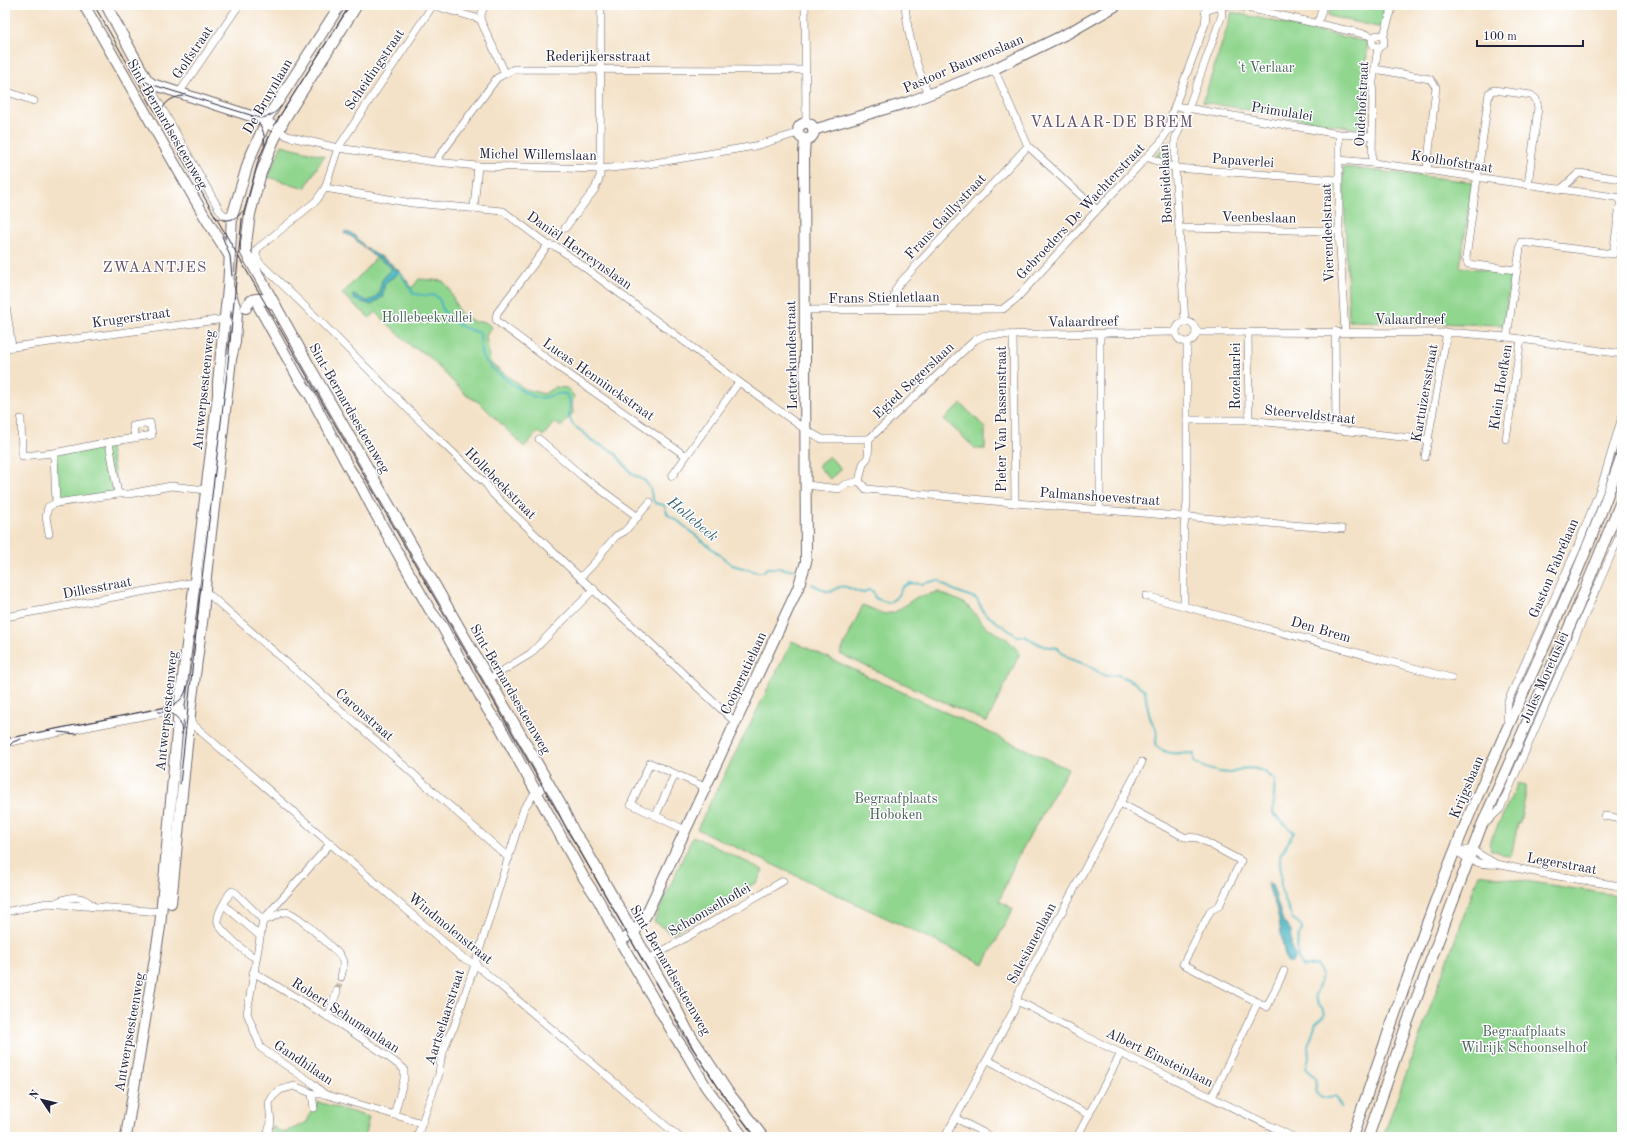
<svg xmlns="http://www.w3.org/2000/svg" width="1627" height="1142" viewBox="0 0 1627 1142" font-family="'Old Standard TT',serif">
  <rect width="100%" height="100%" fill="#fff"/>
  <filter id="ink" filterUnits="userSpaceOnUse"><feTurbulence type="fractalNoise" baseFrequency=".025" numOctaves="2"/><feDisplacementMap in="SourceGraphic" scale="8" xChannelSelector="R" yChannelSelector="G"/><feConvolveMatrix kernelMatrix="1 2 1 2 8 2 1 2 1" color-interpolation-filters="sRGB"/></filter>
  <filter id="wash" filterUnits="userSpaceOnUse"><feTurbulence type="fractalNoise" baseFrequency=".012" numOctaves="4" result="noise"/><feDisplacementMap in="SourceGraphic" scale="16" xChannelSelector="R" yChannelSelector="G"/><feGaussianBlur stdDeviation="0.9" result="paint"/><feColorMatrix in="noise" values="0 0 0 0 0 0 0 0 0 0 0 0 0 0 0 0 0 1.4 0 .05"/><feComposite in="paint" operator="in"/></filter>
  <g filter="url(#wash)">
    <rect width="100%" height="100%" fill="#f4e2c8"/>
    <!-- green -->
    <g fill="#91d68f" stroke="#5a7c65">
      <path d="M1331,5h59l-8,23 -54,-12z"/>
      <path d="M1232,12l135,30 -2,88 -162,-28z"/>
      <path d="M1170,140l1,1 -1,19 -14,-4z"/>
      <path d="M282,145l42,11 -19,32 -37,-11z"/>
      <path d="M1343,167l130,15 -13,85 51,6 -7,52 -155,-4z"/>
      <path d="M379,255c16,10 23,18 33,33l7,-9 24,2 6,7 10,24 15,10h11l7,5 -6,9 4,27 35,26 19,5 11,-7 12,1 7,8 -2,9 1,8 -12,14 -6,-5 -12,14 -5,-4 -14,15 -44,-44 -14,-8 -38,-39 -7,-5 -9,-4 -36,-35 -6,6 -28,-24z"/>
      <path d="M961,404l24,23v22h-9l-32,-30z"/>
      <path d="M109,442l9,52 -62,9 -2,-50z"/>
      <path d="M829,456l12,13 -11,10 -12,-13z"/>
      <path d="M939,592l27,12 21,24 19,10 14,15 -33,69 -147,-68 23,-49 21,9 11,-2 22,-15z"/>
      <path d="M792,641l276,128 -53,93 -16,39 14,8 -29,55 -287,-135z"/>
      <path d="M1518,783l7,3v12l-5,24h-2l-7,35 -19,-7 -3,-6z"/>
      <path d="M693,836l70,34 -6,12 -52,30 -34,22 -17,-13z"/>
      <path d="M1479,874l143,22v241h-239z"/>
      <path d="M318,1102l51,15 -5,20h-94l3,-10 11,6 23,-11 5,-12 5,-3z"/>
    </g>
    <!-- water -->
    <g fill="#46b5bf" stroke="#346c7d">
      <path d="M345,231l8,3 13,14 22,14 10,9 -2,5c-15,7 -10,9 -14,21l-10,8 -17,-5 -3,-4 2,-1 13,6 7,-2 5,-6 3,-13 10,-12 -21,-14 -17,-16 -10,-5z"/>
      <path d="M1268,883l4,1 11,37 8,9v17l5,10 -4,6 -5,-1c-6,-18 -6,-37 -11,-55 -3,-9 -7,-15 -8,-24z"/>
    </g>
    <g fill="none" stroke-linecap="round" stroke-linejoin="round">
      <!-- stream -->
      <g stroke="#46b5bf" stroke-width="2">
        <path d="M396,273h4l14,21c7,0 13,3 20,1 8,4 6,9 9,15 7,14 24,19 37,23 1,7 0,16 2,22 5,13 44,41 57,43 10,1 17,-7 27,-4l4,7 -1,15 4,9 11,8 8,8 22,11 18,22 13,7 5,7 3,12 2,3 9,2 4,10 10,6 54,44 25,7h6l4,-4h13l9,2 5,-1"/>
        <path d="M812,584l14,7 5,1c15,-12 18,-1 32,1l5,-3 5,1 2,7 14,5 8,-6 5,-10 8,-4 11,1 17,-4c14,12 23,12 39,19l7,14 33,23h7l19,10 14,2 11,10 19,7 18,11 13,-1 14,6 13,9c1,11 3,24 8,34 0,1 3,4 3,5 2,5 0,11 -1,16 11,11 25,8 39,8v9c12,7 22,11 35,11 5,0 8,-3 12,-4 15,-3 24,2 34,11l-2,34 21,18 -14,24 1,34 11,28 9,7 1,5c-6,8 -7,29 1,37l14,-2c8,12 3,19 -2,30 1,8 7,11 10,18l-3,5 -6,5 -8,23 1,11 -3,11 9,10 2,15 4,5 14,-2 3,3 3,9"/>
      </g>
    </g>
  </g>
  <g filter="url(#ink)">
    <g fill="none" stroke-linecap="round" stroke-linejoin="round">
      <!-- street-tunnel -->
      <path stroke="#cabcac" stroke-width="7" stroke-dasharray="7 3.5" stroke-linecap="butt" d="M337,991l4,-14"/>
      <!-- street casing -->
      <g stroke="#6c656c" stroke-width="8">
        <g id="street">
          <path d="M433,5l-95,143 -13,40 -9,13 -59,48 -1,6 3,7 65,63 105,105 58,55 6,9 78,75 164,153"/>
          <path d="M435,5l3,2 42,12"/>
          <path d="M805,5l1,118"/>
          <path d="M905,5c3,32 11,61 24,90"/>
          <path d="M1234,5l134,30 5,3"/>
          <path d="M1205,11l16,-5 10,-1"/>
          <path d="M480,19l25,54"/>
          <path d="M480,19l4,-14"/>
          <path d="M1318,24l5,-19"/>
          <circle cx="1378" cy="41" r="6"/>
          <path d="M1383,38l10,-33"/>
          <path d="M994,69l34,77 69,64"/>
          <path d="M1375,69l55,10 6,8 -9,83"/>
          <path d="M152,84l3,12 65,115 4,4 8,2"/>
          <path d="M5,91l29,10"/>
          <path d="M179,93l60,-88"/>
          <path d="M1175,106l164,28 33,2"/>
          <path d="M1171,129l-1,-10 35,-95 1,-9 -1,-4"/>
          <path d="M279,130l8,6 51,12 97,14 43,4 123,3 47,-5 107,-18 43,-13"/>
          <path d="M1339,134v97l6,101"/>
          <path d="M1147,157l28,11 163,12"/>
          <path d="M1339,160l33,3 55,7 195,28"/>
          <path d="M435,162l62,-84 17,-9 291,1"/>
          <path d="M1372,163l1,-82 5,-34"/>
          <path d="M325,188l87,15 91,8 45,34 9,2 182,135 67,48 16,9h47"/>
          <path d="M1560,190l19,-17 43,6"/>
          <path d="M474,208l4,-42"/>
          <path d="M565,228l30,-39 5,-13 1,-171"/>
          <path d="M1179,228l160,3"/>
          <path d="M548,245l-51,68 -1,6 2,3 63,47 125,87"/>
          <path d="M1516,270l-48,-6 -2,-6 23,-165 5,-3 37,5 5,4 2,9 -10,77"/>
          <path d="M5,299l7,48"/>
          <path d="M893,309l2,-18 4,-7 129,-138"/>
          <path d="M805,310l198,-1 14,-11 80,-88 64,-68 9,-16"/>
          <path d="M1185,322l-10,-154v-29l13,-30 34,-94 -1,-10"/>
          <circle cx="1186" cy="332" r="10"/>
          <path d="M1335,331l1,98"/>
          <path d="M1196,332l264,1 47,4 115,17"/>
          <path d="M1248,332l1,88"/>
          <path d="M1100,334v175"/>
          <path d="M1013,335l2,168"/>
          <path d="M1507,337l14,-95 92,12 8,-56"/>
          <path d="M5,348l220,-29 8,5 1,6"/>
          <path d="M21,419l1,37 32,-3 55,-11 9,52"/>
          <path d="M1187,420h62l180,20"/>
          <path d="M539,439l43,37 56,41"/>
          <path d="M869,439l106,-99 10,-5 191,-3"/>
          <path d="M1506,439l15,-100"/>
          <path d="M109,442l43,-7 -2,-12 -17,3 2,12"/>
          <path d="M54,453l2,50 62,-9h11l42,-8 35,4"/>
          <path d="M1425,457l22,-125"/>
          <path d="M672,476l67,-94"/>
          <path d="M859,481l7,8 149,14 327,26"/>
          <path d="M859,481l4,-17 5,-7 1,-18"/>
          <path d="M807,485l32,4 5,-4 15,-4"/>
          <path d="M49,534l-3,-17 2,-10 8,-4"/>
          <path d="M581,577l18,-19 4,-7 13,-15 9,-5 25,-29"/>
          <path d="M204,590l305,268"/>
          <path d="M1146,596l305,82"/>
          <path d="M1184,606v-79l3,-24v-161"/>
          <path d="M5,617l190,-35"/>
          <path d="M489,679l41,-25 64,-65"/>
          <path d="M1508,725l-1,-15 1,-9 69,-153 25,-64 20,-67"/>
          <path d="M5,743l174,-34 11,13 271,235 14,7 204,173"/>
          <path d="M1120,803l64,34 14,1 43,23 -22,45 -8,4 -28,54 84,43 17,-36"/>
          <path d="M656,815l19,-41"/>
          <path d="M1605,816l17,3"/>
          <path d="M1484,824l16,-15 122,-279"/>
          <path d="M685,830l-54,-26 19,-41 55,24"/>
          <path d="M331,843l-68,77 -16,93 14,35 51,35 12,11 98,29"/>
          <path d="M1455,850c13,10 25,16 41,14l49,10 69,11 8,4"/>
          <path d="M1455,850h17l24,14"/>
          <path d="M55,903c15,-7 27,-9 39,4"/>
          <path d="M224,905l36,31"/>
          <path d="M5,912l42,-9 114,9"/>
          <path d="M256,958c-8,-3 -37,-28 -38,-36 -2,-8 8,-21 11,-28l3,-3 4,2 27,27c8,1 14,-8 23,-8 10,0 44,34 54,43 5,8 3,13 1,22"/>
          <path d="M649,959l134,-78"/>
          <path d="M253,972c52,31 104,60 151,97v10l-10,36"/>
          <path d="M1016,1001l12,5 49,26 216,105"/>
          <path d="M328,1017l9,-26"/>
          <path d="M988,1060l101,55"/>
          <path d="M312,1094l2,14"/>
          <path d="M1212,1097l46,-95"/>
          <path d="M955,1118l37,19"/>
          <path d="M266,1137l5,-14 -2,-20 4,-7 7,-6 14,-4 20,8h10"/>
          <path d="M417,1137l22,-63 2,-16 7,-20 6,-11 21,-63 49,-156 11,-15 13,-9"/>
          <path d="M945,1137l69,-127 5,-18 123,-230"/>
          <path d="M1077,1137l44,-84"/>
        </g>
      </g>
      <!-- secondary casing -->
      <g stroke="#6c656c" stroke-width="12">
        <g id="secondary">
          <path d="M84,5l121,212 24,38"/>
          <path d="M106,5l41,75 5,4 99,32 14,5 14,9"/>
          <path d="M357,5l-72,113 -12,24 -12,31 -11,41 -4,29v10l65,116 250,436 13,27 8,11 91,159 14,28 41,62 35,45"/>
          <circle cx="806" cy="131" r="8"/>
          <path d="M813,130l96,-28 85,-33 76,-37 47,-27"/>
          <path d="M259,307l40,72 11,16 40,75 11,16 14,27 55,97 12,16 46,84 11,15 85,153 15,23 21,40 56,97 11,16 19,33 37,50"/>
          <path d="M246,308c5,-14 21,-10 30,-2"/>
          <path d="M171,903l20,-198 12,-90 3,-39 25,-217 4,-17 2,-30 -8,-23"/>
          <path d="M620,941l14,-8 12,-18 152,-327 8,-26 -2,-408 1,-15"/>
          <path d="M126,1137l34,-210 19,-218 39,-314v-13l10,-94 4,-71 17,-57 19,-43 72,-112"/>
          <path d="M1352,1137c39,-109 74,-220 119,-326 50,-119 110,-234 151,-357"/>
          <path d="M1368,1137l40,-116 73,-194 96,-218 45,-110"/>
        </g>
      </g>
      <!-- street -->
      <use href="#street" stroke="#fff" stroke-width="7"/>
      <!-- secondary -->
      <use href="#secondary" stroke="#fff" stroke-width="10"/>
      <!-- tram -->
      <g stroke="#22223b" stroke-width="1">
        <path d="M94,5l600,1045 24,37 37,50"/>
        <path d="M137,77l13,7 110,34c10,-1 16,-5 21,-12"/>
        <path d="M251,116c10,7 15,17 13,29"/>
        <path d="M160,120c0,-14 9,-23 23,-24"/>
        <path d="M214,216c11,8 22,4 30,-6"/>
        <path d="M222,236l8,20 2,20"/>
        <path d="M158,712c17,0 23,5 24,22"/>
        <path d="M58,732l19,2"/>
        <path d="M5,739l161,-32c12,-3 19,-9 21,-21"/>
        <path d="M8,747l5,-5 8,-3"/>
        <path d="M180,784l20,-189 27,-222 15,-154 17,-61 17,-36 74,-117"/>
      </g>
    </g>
  </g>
  <g text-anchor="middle" stroke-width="3" stroke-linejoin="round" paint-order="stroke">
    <!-- street labels -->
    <g font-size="14" fill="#22223b" stroke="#fff">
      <text transform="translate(192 52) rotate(-56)" y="5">Golfstraat</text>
      <text x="598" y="61">Rederijkersstraat</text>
      <text transform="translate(963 63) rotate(-23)" y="5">Pastoor Bauwenslaan</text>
      <text transform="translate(374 69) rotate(-56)" y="5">Scheidingstraat</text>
      <text transform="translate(267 96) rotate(-60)" y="5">De Bruynlaan</text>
      <text transform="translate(1361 104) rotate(-87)" y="5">Oudehofstraat</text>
      <text transform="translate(1282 111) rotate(9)" y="5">Primulalei</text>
      <text transform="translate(168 124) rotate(60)" y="5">Sint-Bernardsesteenweg</text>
      <text transform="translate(538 154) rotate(1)" y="5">Michel Willemslaan</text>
      <text transform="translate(1243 160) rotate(4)" y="5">Papaverlei</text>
      <text transform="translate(1452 161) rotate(9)" y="5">Koolhofstraat</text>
      <text transform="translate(1165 184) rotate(-93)" y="5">Bosheidelaan</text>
      <text transform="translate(1080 211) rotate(-47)" y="5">Gebroeders De Wachterstraat</text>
      <text transform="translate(945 216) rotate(-47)" y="5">Frans Gaillystraat</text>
      <text transform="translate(1259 217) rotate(1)" y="5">Veenbeslaan</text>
      <text transform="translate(1327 233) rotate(-92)" y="5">Vierendeelstraat</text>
      <text transform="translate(580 250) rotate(35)" y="5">Daniël Herreynslaan</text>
      <text transform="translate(884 297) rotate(-1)" y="5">Frans Stienletlaan</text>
      <text transform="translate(131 317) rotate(-8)" y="5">Krugerstraat</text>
      <text x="1410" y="324">Valaardreef</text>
      <text transform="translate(1083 321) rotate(-1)" y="5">Valaardreef</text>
      <text transform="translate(791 355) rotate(-91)" y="5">Letterkundestraat</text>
      <text transform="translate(1235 376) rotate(-90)" y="5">Rozelaarlei</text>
      <text transform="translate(599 379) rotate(35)" y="5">Lucas Henninckstraat</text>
      <text transform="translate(913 380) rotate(-43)" y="5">Egied Segerslaan</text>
      <text transform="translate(1500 387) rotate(-81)" y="5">Klein Hoefken</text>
      <text transform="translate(203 390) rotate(-84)" y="5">Antwerpsesteenweg</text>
      <text transform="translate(1424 393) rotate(-80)" y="5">Kartuizersstraat</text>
      <text transform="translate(350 408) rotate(60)" y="5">Sint-Bernardsesteenweg</text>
      <text transform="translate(1310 414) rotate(6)" y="5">Steerveldstraat</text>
      <text transform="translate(1001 419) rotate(-90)" y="5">Pieter Van Passenstraat</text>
      <text transform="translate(501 483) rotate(45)" y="5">Hollebeekstraat</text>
      <text transform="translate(1100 496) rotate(4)" y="5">Palmanshoevestraat</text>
      <text transform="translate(1553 568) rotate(-67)" y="5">Gaston Fabrélaan</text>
      <text transform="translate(97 587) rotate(-11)" y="5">Dillesstraat</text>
      <text transform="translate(1321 629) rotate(16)" y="5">Den Brem</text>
      <text transform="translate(743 673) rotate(-65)" y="5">Coöperatielaan</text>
      <text transform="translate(1544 677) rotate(-66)" y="5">Jules Moretuslei</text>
      <text transform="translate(511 689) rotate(60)" y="5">Sint-Bernardsesteenweg</text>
      <text transform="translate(166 711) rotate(-84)" y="5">Antwerpsesteenweg</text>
      <text transform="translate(365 714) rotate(41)" y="5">Caronstraat</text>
      <text transform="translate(1466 787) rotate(-67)" y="5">Krijgsbaan</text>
      <text transform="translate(1562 863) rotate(10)" y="5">Legerstraat</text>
      <text transform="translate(709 909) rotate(-30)" y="5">Schoonselhoflei</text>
      <text transform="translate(451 928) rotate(39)" y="5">Windmolenstraat</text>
      <text transform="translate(1031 943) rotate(-62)" y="5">Salesianenlaan</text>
      <text transform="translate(671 970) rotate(60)" y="5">Sint-Bernardsesteenweg</text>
      <text transform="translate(346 1015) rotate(33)" y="5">Robert Schumanlaan</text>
      <text transform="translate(444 1017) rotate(-72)" y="5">Aartselaarstraat</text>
      <text transform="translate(129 1032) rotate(-80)" y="5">Antwerpsesteenweg</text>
      <text transform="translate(1160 1057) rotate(26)" y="5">Albert Einsteinlaan</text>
      <text transform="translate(304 1062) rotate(34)" y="5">Gandhilaan</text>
    </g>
    <!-- park labels -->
    <g font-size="14" fill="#496158" stroke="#fff">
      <text x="1266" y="72">'t Verlaar</text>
      <text x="427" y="322">Hollebeekvallei</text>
      <text x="896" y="803">Begraafplaats<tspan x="896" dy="16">Hoboken</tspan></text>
      <text x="1524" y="1036">Begraafplaats<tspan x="1524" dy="16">Wilrijk Schoonselhof</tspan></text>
    </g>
    <!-- neighbourhood labels -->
    <g font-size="15" letter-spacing="1" fill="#625169" stroke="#fff">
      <text x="155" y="272">ZWAANTJES</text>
    </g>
    <!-- water labels -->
    <g font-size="15" font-style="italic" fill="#326476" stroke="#fff">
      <text transform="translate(693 519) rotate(40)" y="5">Hollebeek</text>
    </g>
    <!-- quarter labels -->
    <g font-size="16" letter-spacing="1" fill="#625169" stroke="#fff">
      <text x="1112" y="127">VALAAR-DE BREM</text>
    </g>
  </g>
  <!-- margin -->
  <rect width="1627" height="1142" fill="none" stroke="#fff" stroke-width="20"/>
  <!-- north arrow -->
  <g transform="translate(42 1100) rotate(305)" stroke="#ffffff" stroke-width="3" paint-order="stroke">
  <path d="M0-3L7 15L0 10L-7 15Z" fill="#22223b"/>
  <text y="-6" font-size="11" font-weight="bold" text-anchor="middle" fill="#22223b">N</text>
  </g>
  <!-- scale -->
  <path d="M1477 40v6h106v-6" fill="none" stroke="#22223b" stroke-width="2"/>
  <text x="1483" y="40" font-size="12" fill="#22223b" stroke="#ffffff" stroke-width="3" paint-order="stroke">100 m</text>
</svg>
